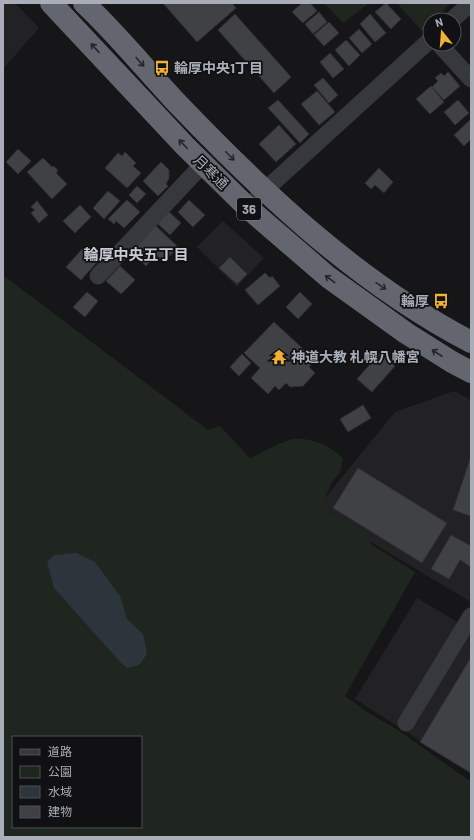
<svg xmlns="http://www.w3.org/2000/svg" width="474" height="840" viewBox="0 0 474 840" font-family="Barlow,'Noto Sans JP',sans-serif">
  <rect width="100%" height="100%" fill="#161618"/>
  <!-- built -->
  <g fill="#222225">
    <path d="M3,3h12l24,25 -36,41z"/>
    <path d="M223,221l41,37 -27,29 -40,-40z"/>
    <path d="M454,391l17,9v202l-155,-93 79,-97z"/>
    <path d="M417,598l54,32v143l-116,-74z"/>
  </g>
  <!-- green -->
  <g fill="#1e261f" fill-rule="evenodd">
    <path d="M324,3h45l-26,20z"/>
    <path d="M397,3h54l-18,17h-3v3l-8,8z"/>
    <path d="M3,275l205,155 12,-4 30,32c12,-5 32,-17 44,-19 17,-2 37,7 49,19l-3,15 -8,9 -8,18 2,13 6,4 13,2 20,14 7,12 43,27 -70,124 22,16 31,18 73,52v55h-468zM13,737h128v90h-128z"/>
  </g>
  <!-- water -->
  <path fill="#2c353c" d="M76,553l19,9 25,34 7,23 16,15 4,20 -8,11 -11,3 -6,-4 -68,-76 -7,-26 7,-7z"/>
  <!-- building -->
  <g fill="#404145" stroke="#303034">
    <path d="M163,3h69l4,5 -39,34z"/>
    <path d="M302,3h8l7,8 -14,12 -11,-11z"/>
    <path d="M386,3l15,16 -10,10 -16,-17z"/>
    <path d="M319,12l8,10 -14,12 -8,-10z"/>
    <path d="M235,14l56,63 -17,16 -56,-63z"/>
    <path d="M370,14l16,19 -11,9 -15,-18z"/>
    <path d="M329,22l10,11 -15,13 -10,-11z"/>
    <path d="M359,29l13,15 -10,9 -13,-15z"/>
    <path d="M346,40l14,15 -11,11 -14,-16z"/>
    <path d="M330,53l14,16 -11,9 -13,-16z"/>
    <path d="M448,72l12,14 -16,14 -12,-13 6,-6 -3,-3 6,-5 3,3z"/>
    <path d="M323,78l15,17 -9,8 -15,-18z"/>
    <path d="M431,86l13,16 -14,12 -14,-15z"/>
    <path d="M317,91l18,21 -16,13 -18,-21z"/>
    <path d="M278,100l31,34 -9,9 -32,-35z"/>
    <path d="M458,100l11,13 -14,12 -11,-13z"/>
    <path d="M471,119v20l-7,7 -10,-11z"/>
    <path d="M279,125l17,19 -20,18 -17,-18z"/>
    <path d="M18,149l13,12 -13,13 -12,-12z"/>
    <path d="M125,152l11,11 -3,3 8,7 -14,15 -22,-20 13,-15 4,3z"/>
    <path d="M43,158l9,9 2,-1 4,5 -2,2 11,11 -15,15 -25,-27z"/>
    <path d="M161,162l8,8v8l-3,6 2,2 -10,10 -15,-15z"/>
    <path d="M379,168l14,14 -9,11 -9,-8 -4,4 -6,-6z"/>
    <path d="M137,186l9,8 -9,9 -8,-8z"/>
    <path d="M108,191l12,10 -16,18 -11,-11z"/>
    <path d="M127,200l13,12 -16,16 -8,-7 -2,3 -6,-5z"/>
    <path d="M189,200l16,15 -12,12 -15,-15z"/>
    <path d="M37,201l11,14 -9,8 -8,-10 4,-3 -4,-3z"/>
    <path d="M80,205l11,12 -16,16 -12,-12z"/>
    <path d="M167,210l14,13 -11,12 -14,-13z"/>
    <path d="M155,225l23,22 -14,15 -8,-7 -10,11 -16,-15z"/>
    <path d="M83,248l15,13 -17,19 -15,-13z"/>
    <path d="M230,257l17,17 -10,10 -18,-16z"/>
    <path d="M120,266l15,14 -14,14 -15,-13z"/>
    <path d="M265,273l5,5 2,-2 8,10 -22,19 -13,-15z"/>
    <path d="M87,292l11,9 -13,16 -12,-10z"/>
    <path d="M300,292l12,12 -14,15 -12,-12z"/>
    <path d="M274,322l41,38 -6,7 6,6 -12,13 -13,1 -4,-4 -7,7 -4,-4 -7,8 -17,-16 9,-10 -16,-15z"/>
    <path d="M380,353l15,13 -23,26 -15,-13z"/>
    <path d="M242,354l9,9 -12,13 -9,-9z"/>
    <path d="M363,405l8,13 -23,14 -8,-13z"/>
    <path d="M471,456v60l-18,-6z"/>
    <path d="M358,468l89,55 -25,40 -89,-55z"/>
    <path d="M451,535l20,11v21l-11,-7 -11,19 -18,-10z"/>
    <path d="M470,659l1,1v113l-51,-31z"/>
  </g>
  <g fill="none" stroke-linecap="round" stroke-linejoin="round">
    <!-- minor -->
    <g stroke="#37383d" stroke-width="17">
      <path d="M452,20l19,-17"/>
      <path d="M439,44l32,35"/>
      <path d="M248,208l16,-17 166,-151"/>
      <path d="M98,276l105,-112"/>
      <path d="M406,723l65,-107"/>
    </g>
    <!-- highway -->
    <g stroke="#63666e" stroke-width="22">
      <path d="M51,3l134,143 63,62 80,69 78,56 46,29 19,10"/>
      <path d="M84,3c33,31 62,67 93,100 87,91 181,180 294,239"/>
    </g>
  </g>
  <!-- one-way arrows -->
  <defs><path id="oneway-shaft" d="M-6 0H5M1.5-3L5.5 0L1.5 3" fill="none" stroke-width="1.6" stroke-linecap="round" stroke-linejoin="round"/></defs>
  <g stroke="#26262a">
    <use href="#oneway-shaft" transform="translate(95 48) rotate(-133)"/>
    <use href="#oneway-shaft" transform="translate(140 62) rotate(48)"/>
    <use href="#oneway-shaft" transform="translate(183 144) rotate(-134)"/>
    <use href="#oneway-shaft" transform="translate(230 156) rotate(45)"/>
    <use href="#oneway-shaft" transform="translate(330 279) rotate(-143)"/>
    <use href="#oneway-shaft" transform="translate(381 286) rotate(34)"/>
    <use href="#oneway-shaft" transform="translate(437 353) rotate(-147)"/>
  </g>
  <!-- icons -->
  <defs>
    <g id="bus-bare" transform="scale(1.2)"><path d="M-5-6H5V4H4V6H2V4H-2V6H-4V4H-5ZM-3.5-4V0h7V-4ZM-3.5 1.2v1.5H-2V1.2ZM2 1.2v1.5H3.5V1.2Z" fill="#f2b134" stroke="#111113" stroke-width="2.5" paint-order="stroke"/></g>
    <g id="temple-bare" transform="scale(1.2)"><path d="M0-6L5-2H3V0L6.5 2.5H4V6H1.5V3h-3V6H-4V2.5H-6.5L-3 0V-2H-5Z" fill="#f2b134" stroke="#111113" stroke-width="2.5" paint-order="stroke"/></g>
  </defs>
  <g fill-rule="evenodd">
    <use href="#bus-bare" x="162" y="68"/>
    <use href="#bus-bare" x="441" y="301"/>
    <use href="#temple-bare" x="279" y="357"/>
  </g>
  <g text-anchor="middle" stroke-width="3.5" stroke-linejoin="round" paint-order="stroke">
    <!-- shield labels -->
    <rect fill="#111113" stroke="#7b7e86" stroke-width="1" x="237" y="198" width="24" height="22" rx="3"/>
    <g font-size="13" font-weight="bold" fill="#a8adb8">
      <text x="249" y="214">36</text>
    </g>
    <!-- poi labels -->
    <g font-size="14" font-weight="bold" fill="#a8adb8" stroke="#111113" text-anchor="start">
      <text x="174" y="73">輪厚中央1丁目</text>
      <text x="429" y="306" text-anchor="end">輪厚</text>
      <text x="291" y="362">神道大教 札幌八幡宮</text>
    </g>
    <!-- street labels -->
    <g font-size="14" fill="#a8adb8" stroke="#111113">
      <text transform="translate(211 172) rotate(44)" y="5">月寒通</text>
    </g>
    <!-- neighbourhood labels -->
    <g font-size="15" font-weight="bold" fill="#c9ccd4" stroke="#111113">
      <text x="136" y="260">輪厚中央五丁目</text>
    </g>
  </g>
  <!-- border -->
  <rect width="474" height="840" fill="none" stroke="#a8adb8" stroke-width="8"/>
  <!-- legend -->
  <rect x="12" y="736" width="130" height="92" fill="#111113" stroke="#4d4f55"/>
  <rect x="20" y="749" width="20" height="6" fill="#37383d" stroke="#4d4f55"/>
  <text x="48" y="756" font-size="12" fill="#a8adb8">道路</text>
  <rect x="20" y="766" width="20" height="12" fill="#1e261f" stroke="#4d4f55"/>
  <text x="48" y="776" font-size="12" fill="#a8adb8">公園</text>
  <rect x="20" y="786" width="20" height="12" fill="#2c353c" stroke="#4d4f55"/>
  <text x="48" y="796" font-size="12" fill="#a8adb8">水域</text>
  <rect x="20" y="806" width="20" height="12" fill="#404145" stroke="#4d4f55"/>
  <text x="48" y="816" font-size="12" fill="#a8adb8">建物</text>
  <!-- north arrow -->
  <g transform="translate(442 32) rotate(343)"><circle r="19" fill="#111113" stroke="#4d4f55"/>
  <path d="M0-3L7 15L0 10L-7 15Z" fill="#f2b134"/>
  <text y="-6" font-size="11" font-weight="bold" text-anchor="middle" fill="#a8adb8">N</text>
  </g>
</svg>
